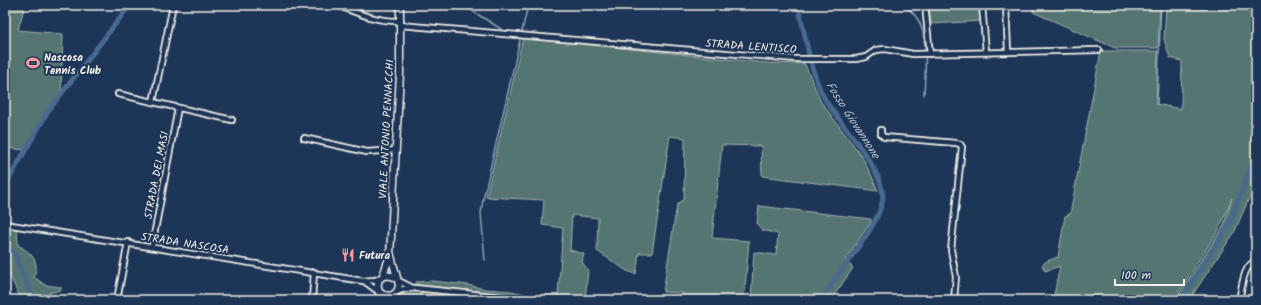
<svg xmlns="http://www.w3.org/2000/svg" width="1261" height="305" viewBox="0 0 1261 305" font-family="Kalam,sans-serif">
  <rect width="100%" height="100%" fill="#1d3557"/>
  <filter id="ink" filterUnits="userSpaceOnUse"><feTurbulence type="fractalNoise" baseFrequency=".025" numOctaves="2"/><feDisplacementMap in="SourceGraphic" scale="8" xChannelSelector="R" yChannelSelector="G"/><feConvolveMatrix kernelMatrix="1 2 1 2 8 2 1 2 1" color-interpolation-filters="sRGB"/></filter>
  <g filter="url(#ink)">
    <!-- green -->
    <g fill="#557472" stroke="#a4b2ad">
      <path d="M5,5h20l-7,25 45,4 -2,59 -14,18 -22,39 -20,-2z"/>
      <path d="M929,5h51l1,16 -50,3z"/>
      <path d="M1033,5h127l-2,43h-43l-82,-36z"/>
      <path d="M1166,5h90v177l-22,51 -45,67h-14l48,-73 9,-29 -14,33 -45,69h-81l-38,-5 6,-29 -15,5 -3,-6 5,-4 11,-4 7,-41 5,-2 31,-163h57l-2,53 25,5 1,-48 -12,-3 -6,-19z"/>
      <path d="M523,38l244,25 38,1 16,38 40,53 10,19 7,17 -116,-15 -1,-30 -39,-1 -10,93 37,3 -5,59h-60l-1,-7 -20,-1 14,-87 7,-6 1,-61 -15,-2 -18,117h-13l-3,21 -9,-3 -30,-20 1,-33 -26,-3 -2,35 14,4 -2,8 6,8 -3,30h-23l-23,-2 -3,2h-140l13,-10h8l-1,-8 17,-1 35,4 17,4 26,2 18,4 29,1 5,-68 -21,-3 2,-25 -58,-3z"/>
      <path d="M759,206l112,13v3l-26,38 8,8 -22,32h-80l3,-48 22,3 2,-21 -16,-4 -5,-6z"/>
      <path d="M5,228l12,1 1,16c7,4 19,12 18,22 0,3 -1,7 -2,10l11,8 16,2v3l-12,3 4,7h-32l-16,-35z"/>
    </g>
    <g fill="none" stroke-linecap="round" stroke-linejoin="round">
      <!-- stream -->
      <g stroke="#8da1b3" stroke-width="1.5">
        <path d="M463,5l38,24"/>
        <path d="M887,5c4,0 9,0 13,1 33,7 25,64 24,89"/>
        <path d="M1157,104l4,-99"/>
        <path d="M485,260l-4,-47 2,-13 45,-195"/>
      </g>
      <!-- canal -->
      <g stroke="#486b8f" stroke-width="5">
        <path d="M798,5c7,28 13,72 28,96 14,23 64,74 56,102 -5,19 -17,34 -28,50 -11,15 -22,31 -33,47"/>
        <path d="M5,186l43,-75 82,-106"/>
        <path d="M5,246l9,7 19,45 2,2"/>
        <path d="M1181,300l48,-75 27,-72"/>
      </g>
      <!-- minor casing -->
      <g stroke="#f4f1e8" stroke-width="8">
        <g id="minor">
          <path d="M337,5c20,8 41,17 64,16"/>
          <path d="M925,5l5,49"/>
          <path d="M982,5l4,47"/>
          <path d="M1006,6l2,45"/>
          <path d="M400,25l396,34h60l10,-2 10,-7 9,-1 28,5 186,-4"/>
          <path d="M118,94l114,26"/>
          <path d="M153,102l20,-97"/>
          <path d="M881,130v4l3,3 72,6 4,1 2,3 -11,103 5,27 -2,23"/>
          <path d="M304,138l63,14 29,-2"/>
          <path d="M5,224l358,57 12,-1 5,-2"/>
          <path d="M152,246l26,-138"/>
          <path d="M397,280l16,8"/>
          <path d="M364,281l15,11"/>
          <path d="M397,292l7,-3 11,-1 116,12"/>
          <path d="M117,300l11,-58"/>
          <path d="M312,300l2,-28"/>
          <path d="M1239,300c3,-12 4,-35 17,-39"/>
        </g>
      </g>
      <!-- major casing -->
      <g stroke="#f4f1e8" stroke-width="9">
        <g id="major">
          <path d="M383,276l7,-21 10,-181v-69"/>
          <path d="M379,292c8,7 19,4 20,-7l-8,-29"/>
          <path d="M382,300c-1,-4 -4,-8 -4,-13 -2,-11 10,-14 18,-9"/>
        </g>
      </g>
      <!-- minor -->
      <use href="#minor" stroke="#1d3557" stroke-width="4.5"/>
      <!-- major -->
      <use href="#major" stroke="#1d3557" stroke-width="6"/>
    </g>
  </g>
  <!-- icons -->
  <defs>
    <g id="stadium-bare" transform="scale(1.08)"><path d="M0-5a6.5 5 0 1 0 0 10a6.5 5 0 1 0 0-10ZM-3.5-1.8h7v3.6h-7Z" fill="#ff9aa2" stroke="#1d3557" stroke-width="2.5" paint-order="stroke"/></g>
    <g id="restaurant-bare" transform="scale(1.08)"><path d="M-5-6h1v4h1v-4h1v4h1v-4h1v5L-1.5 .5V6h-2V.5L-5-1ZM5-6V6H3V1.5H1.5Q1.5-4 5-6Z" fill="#ff9aa2" stroke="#1d3557" stroke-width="2.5" paint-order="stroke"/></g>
  </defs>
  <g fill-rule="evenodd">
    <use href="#stadium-bare" x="33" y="63"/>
    <use href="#restaurant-bare" x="348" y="255"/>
  </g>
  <g text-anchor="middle" stroke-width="4" stroke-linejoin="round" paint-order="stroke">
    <!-- street labels -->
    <g font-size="11" fill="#f4f1e8" stroke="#1d3557">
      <text transform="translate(751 46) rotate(4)" y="4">STRADA LENTISCO</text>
      <text transform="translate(386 129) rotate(-87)" y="4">VIALE ANTONIO PENNACCHI</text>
      <text transform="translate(156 175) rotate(-79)" y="4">STRADA DEI MASI</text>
      <text transform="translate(185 243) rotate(9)" y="4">STRADA NASCOSA</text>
    </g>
    <!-- poi labels -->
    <g font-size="11" font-weight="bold" fill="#f4f1e8" stroke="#1d3557" text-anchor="start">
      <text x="44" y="61">Nascosa<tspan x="44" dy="13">Tennis Club</tspan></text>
      <text x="359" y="259">Futura</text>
    </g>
    <!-- water labels -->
    <g font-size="12" font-style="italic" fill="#b8c2c9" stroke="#1d3557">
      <text transform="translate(853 120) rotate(57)" y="4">Fosso Giovannone</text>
    </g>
  </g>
  <!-- margin -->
  <rect width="1261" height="305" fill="none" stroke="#1d3557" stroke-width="20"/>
  <rect x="10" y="10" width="1241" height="285" fill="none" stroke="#f4f1e8" stroke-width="1.5" filter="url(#ink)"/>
  <!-- scale -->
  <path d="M1115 279v6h69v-6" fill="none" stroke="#f4f1e8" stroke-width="2"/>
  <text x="1121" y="279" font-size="12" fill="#f4f1e8" stroke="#1d3557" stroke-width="3" paint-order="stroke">100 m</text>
</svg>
